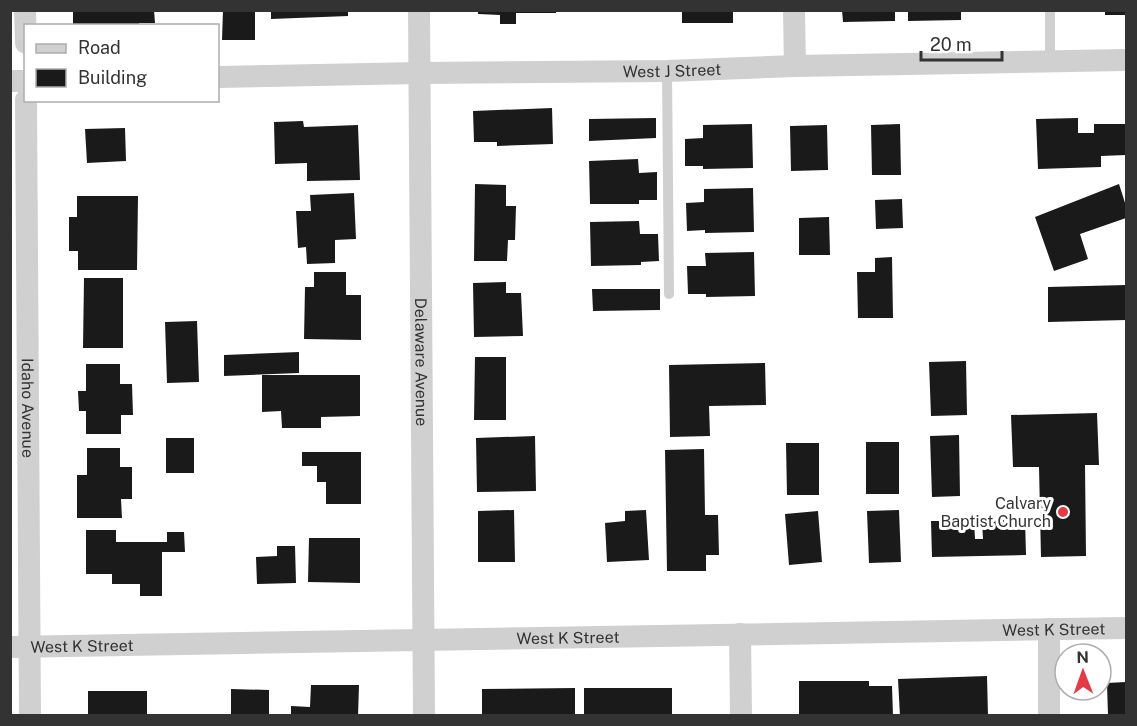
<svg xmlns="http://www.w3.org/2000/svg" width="1137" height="726" viewBox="0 0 1137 726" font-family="'Public Sans',sans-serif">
  <rect width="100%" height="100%" fill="#fff"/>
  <!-- building -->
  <g fill="#1a1a1a">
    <path d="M73,10h81l1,13h-16v3h-66z"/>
    <path d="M223,10h32v30h-33z"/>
    <path d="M271,10h77v6l-77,3z"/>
    <path d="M478,10h78v3h-40v11h-16v-9l-22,-1z"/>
    <rect x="682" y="10" width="51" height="13"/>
    <path d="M842,10h53v11l-52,1z"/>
    <path d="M908,10h53v10l-53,1z"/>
    <rect x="1105" y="10" width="21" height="5"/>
    <path d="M552,108l1,36 -56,2v-4h-23l-1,-31z"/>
    <path d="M656,118v20l-67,3v-22z"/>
    <path d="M1078,118v15h16v-9h32v31l-25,1v11l-63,2 -2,-50z"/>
    <path d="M303,121l1,6 54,-2 2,55 -53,1v-18l-32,1 -1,-42z"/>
    <path d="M752,124l1,44 -50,1v-3h-18v-27l18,-1v-13z"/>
    <path d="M900,124l1,51h-29l-1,-50z"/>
    <path d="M827,125l1,45 -37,1 -1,-45z"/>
    <path d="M125,128l1,33 -39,2 -2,-34z"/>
    <path d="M638,159l1,14 18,-1v28h-18v4h-49l-1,-43z"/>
    <path d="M475,184l31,1v21h10l-1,34h-7l-1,21h-33z"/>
    <path d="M1119,184l7,22v12l-46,16 8,25 -34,12 -19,-54z"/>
    <path d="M753,188l1,44 -49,1v-3l-18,1 -1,-28 18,-1v-13z"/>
    <path d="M354,193l2,46 -21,1v23l-28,1 -1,-17 -8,1 -2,-37h15l-1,-16z"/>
    <path d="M77,196h61l-1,74h-59v-19h-9v-34h8z"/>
    <path d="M902,199l1,29 -27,1 -1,-29z"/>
    <path d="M829,217l1,38h-31v-37z"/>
    <path d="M639,221l1,13h18l1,27 -18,1v3l-50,1 -1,-44z"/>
    <path d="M754,252l1,44 -49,1v-3h-18l-1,-28h19l-1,-13z"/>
    <path d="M892,257l1,61h-35l-1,-46h18v-14z"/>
    <path d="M314,272h32v23h15v45l-57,-1 1,-52h9z"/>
    <path d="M84,278h39v70h-40z"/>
    <path d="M506,282v11h15l2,43 -49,1 -1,-54z"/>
    <path d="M1126,285v35l-78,2v-35z"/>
    <path d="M592,289h68v21l-67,1z"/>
    <path d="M197,321l2,61 -32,1 -2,-61z"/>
    <path d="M299,352v21l-75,3v-21z"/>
    <path d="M475,357h31v63h-32z"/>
    <path d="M966,361l1,54 -36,1 -2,-54z"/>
    <path d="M765,363l1,42 -57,1 1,30 -40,1 -1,-72z"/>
    <path d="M86,364h34v20h12l1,31h-12v19h-35v-23h-7l-1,-20h8z"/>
    <path d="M262,375h98v41l-39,1v11h-39l-1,-17 -19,1z"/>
    <path d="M1097,413l2,52h-14l1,91 -45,1 -2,-90h-26l-2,-52z"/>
    <path d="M959,435l1,61 -28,1 -2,-61z"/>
    <path d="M535,436l1,55 -59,1 -1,-54z"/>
    <rect x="166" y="438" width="28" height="35"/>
    <rect x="866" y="442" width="33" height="52"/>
    <path d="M786,443h33v52h-32z"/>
    <path d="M87,448h33v19h12v32h-11l1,19h-45v-43h10z"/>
    <path d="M704,449l1,66h13l1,40h-13v16h-39l-2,-121z"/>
    <path d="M302,452h59v52h-35v-22h-9v-16h-15z"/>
    <path d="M514,510l1,52h-37v-51z"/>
    <path d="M646,510l3,50 -42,2 -2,-39 20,-2v-10z"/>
    <path d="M899,510l2,52 -32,1 -2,-52z"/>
    <path d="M818,511l4,51 -33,3 -4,-51z"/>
    <path d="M1025,519l1,36 -94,2 -1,-36h43l1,18h8l-1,-18z"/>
    <path d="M86,530h30v12h51v-10h17l1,20h-23v44h-22v-12h-28v-10h-26z"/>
    <path d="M309,538h51v45l-52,-1z"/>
    <path d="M277,546h18l1,37 -39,1 -1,-27 21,-1z"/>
    <path d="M987,676l1,40h-88l-2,-37z"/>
    <path d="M799,681h70v5h23l1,30h-94z"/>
    <path d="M1126,682v34h-18l-1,-33z"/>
    <path d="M311,685h48l-1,31h-67v-10l19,1z"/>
    <path d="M575,688v28h-93v-27z"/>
    <rect x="584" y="688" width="88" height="28"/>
    <path d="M231,689l38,1v26h-38z"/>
    <rect x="88" y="691" width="59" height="25"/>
  </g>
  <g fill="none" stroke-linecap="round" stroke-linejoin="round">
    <!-- lane -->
    <g stroke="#d0d0d0" stroke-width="10">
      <path d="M1050,61v-51"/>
      <path d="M667,71l2,223"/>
    </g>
    <!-- street -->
    <g stroke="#d0d0d0" stroke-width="22">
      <path d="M25,10l1,33"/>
      <path id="s1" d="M419,10l5,706"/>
      <path d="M794,10l1,56"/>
      <path id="s2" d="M218,77l202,-4 247,-2 128,-5 331,-6"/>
      <path d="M10,81h16"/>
      <path id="s3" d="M26,100l4,616"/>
      <path d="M740,634l1,82"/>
      <path id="s4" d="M10,647l1116,-19"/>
      <path d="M1049,716v-87"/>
    </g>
  </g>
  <!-- markers -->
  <circle fill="#e63946" stroke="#fff" stroke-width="2" cx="1063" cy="512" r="6"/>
  <g text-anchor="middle" stroke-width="6" stroke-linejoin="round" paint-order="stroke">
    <!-- street labels -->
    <g font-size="16" fill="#333" stroke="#fff">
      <text dy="6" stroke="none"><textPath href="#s2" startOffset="454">West J Street</textPath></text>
      <text dy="6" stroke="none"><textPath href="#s1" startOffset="352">Delaware Avenue</textPath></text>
      <text dy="6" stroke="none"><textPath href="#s3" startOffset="308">Idaho Avenue</textPath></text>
      <text dy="6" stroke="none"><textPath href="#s4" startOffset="1044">West K Street</textPath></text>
      <text dy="6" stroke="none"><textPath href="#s4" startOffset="558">West K Street</textPath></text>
      <text dy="6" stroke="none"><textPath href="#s4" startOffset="72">West K Street</textPath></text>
    </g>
    <!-- poi labels -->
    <g font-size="16" fill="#333" stroke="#fff" text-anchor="end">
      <text x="1051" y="509">Calvary<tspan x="1051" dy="18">Baptist Church</tspan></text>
    </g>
  </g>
  <!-- border -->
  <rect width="1137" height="726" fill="none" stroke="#333333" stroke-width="24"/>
  <!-- legend -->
  <rect x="24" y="24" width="195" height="78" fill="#ffffff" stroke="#adadad" stroke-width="1.5"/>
  <rect x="36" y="44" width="30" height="9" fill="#d0d0d0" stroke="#adadad" stroke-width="1.5"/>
  <text x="78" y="54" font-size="18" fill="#333333">Road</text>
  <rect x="36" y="69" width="30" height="18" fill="#1a1a1a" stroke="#adadad" stroke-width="1.5"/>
  <text x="78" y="84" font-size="18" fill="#333333">Building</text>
  <!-- north arrow -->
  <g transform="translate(1083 672) rotate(359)"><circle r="28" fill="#ffffff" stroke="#adadad" stroke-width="1.5"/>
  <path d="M0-4.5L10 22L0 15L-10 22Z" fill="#e63946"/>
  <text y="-9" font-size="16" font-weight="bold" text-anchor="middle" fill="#333333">N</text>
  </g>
  <!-- scale -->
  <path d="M921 51v9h81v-9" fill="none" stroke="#333333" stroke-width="3"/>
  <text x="930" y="51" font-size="18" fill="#333333" stroke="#ffffff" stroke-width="4.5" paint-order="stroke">20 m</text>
</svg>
